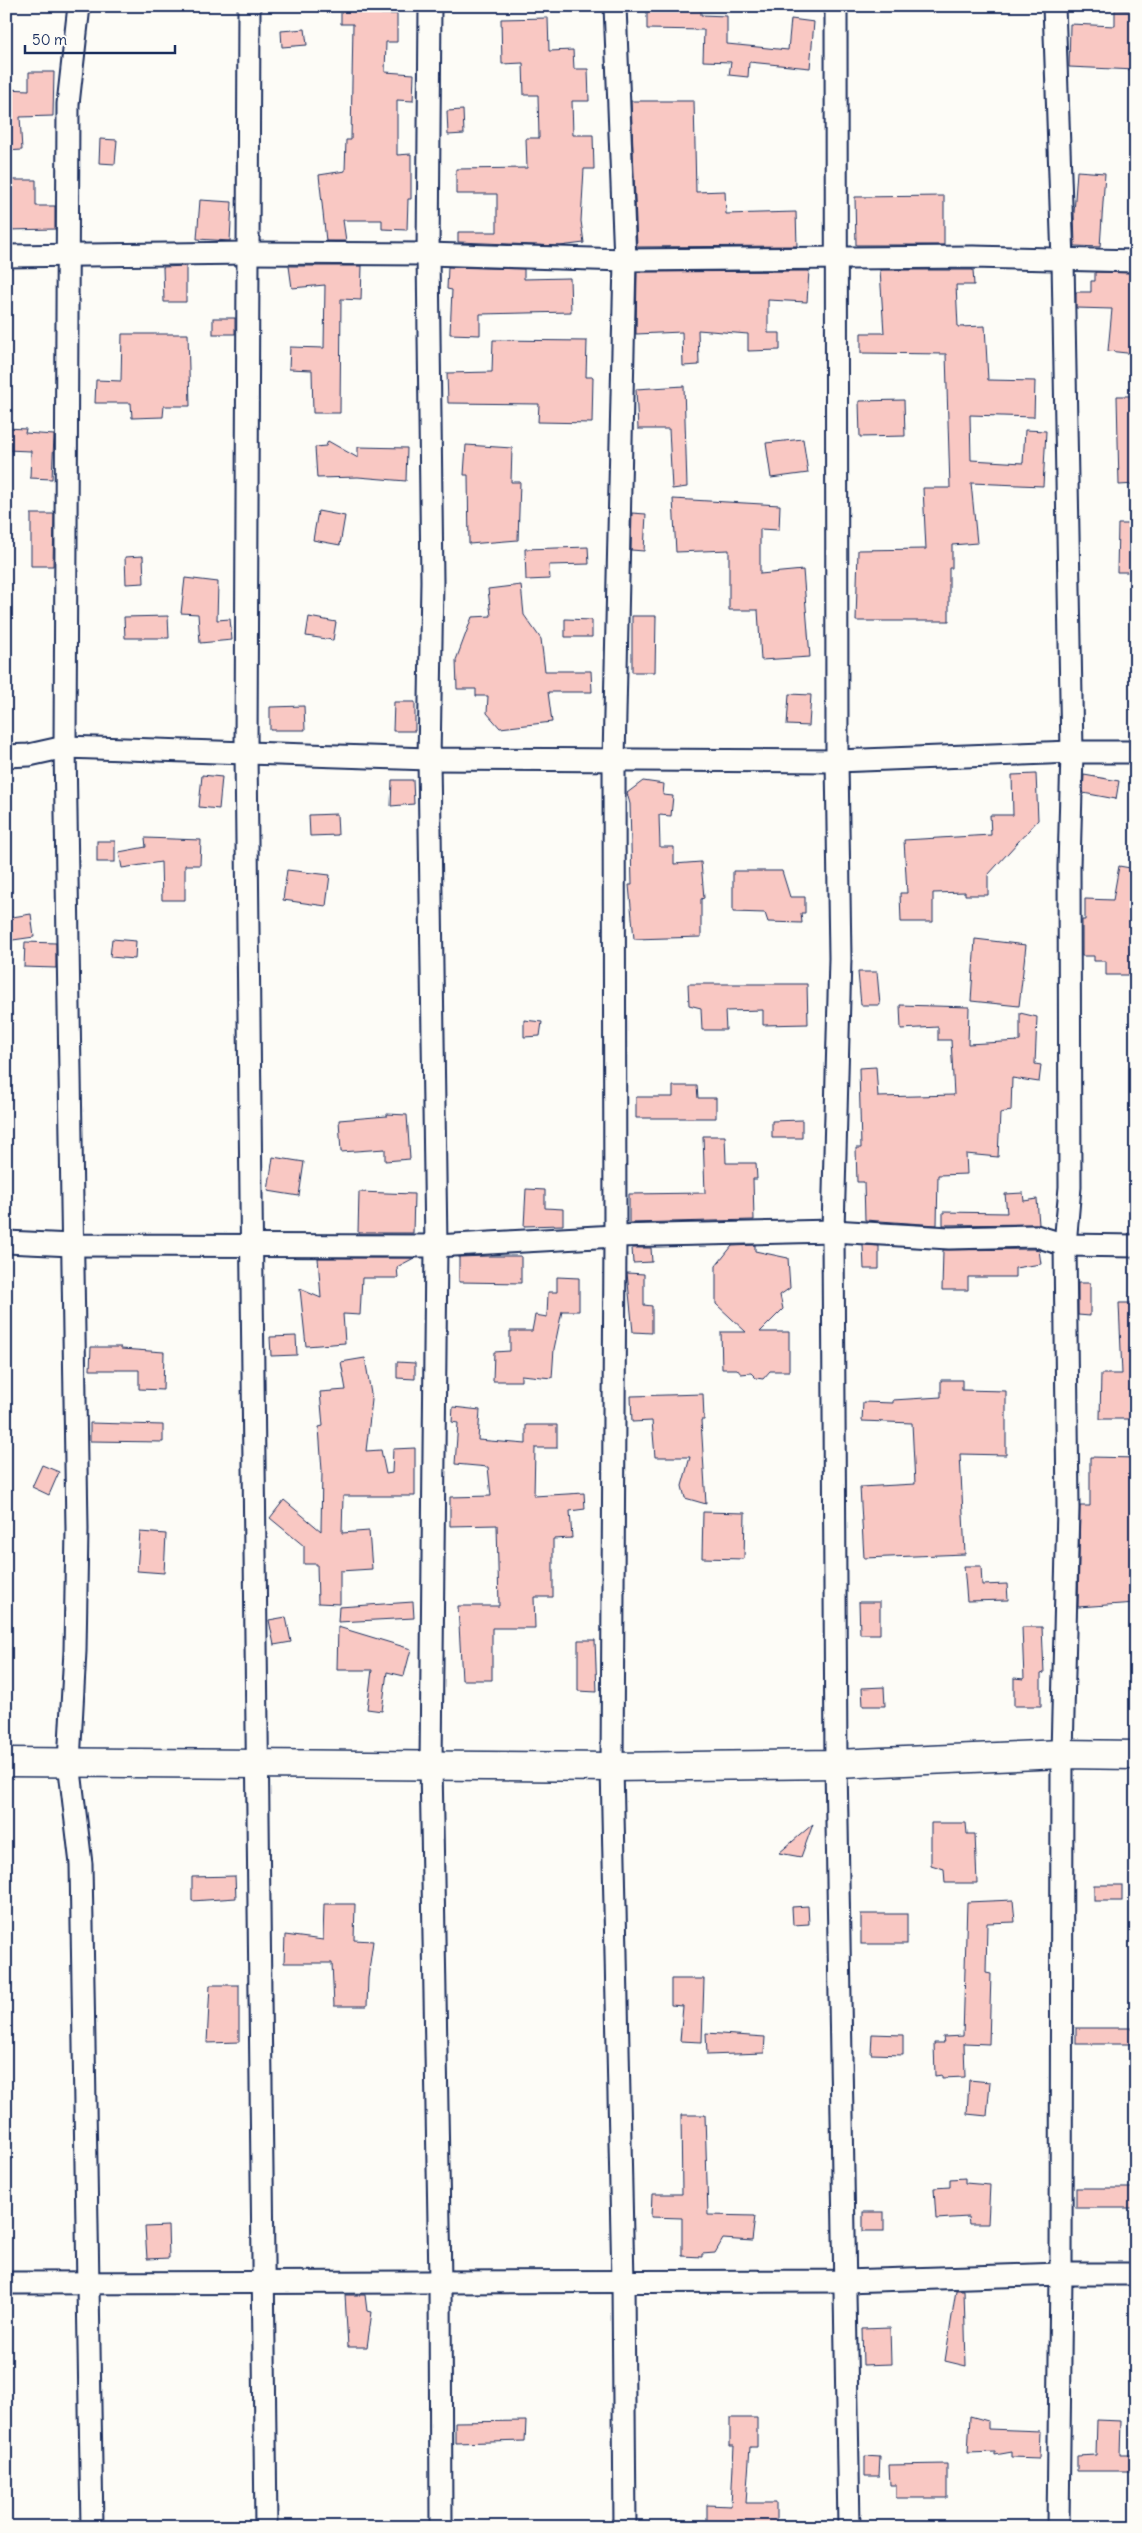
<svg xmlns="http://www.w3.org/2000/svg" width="1142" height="2533" viewBox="0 0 1142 2533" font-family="Delius,sans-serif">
  <rect width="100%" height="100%" fill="#fdfcf7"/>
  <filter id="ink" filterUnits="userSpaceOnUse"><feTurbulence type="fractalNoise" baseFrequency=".02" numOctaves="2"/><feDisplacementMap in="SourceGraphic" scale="10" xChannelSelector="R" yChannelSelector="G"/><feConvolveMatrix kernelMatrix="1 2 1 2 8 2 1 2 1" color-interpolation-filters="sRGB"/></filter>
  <g filter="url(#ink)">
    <!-- building -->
    <g fill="#f9c8c3" stroke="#1b2f5e">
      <path d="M341,6h40v8h16v28h-11l-1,30 29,2 -1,27 -16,-1v55l14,-1v45h-3l-1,31 -25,-1v-9h-39l3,21h-20l-7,-66 26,-4 1,-31h5l2,-116h-12z"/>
      <path d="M647,6h54v9l26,1v28l61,6 3,-31 23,3 -4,46 -61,-6 -1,15 -19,-2 2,-13 -28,-1 1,-31 -57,-1z"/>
      <path d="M1115,10l21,1v59l-67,-3 1,-43 45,2z"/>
      <path d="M548,18l1,33 24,-1 1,19h14l1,32h-17l1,34h20l1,34h-10l-3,52 3,22 -24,3 -102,-4v-10h39v-38h-41v-25l71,-1 -1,-30h13l-1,-43h-14l-1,-32 -21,1 -1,-45z"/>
      <path d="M305,29l2,16 -25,2 -1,-16z"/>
      <path d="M29,72h25l-1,44 -33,1 2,33 -16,1v-62l23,1z"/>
      <path d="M631,101h63l2,91 29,-1 1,23 70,-2 1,34 -160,1z"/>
      <path d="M463,110l1,24 -16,1 -1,-24z"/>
      <path d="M100,139l17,1 -2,24 -16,-1z"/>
      <path d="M1077,171l28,2 -5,74 -25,-1 -1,-33z"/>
      <path d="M6,180h30v26h19v23l-48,1z"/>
      <path d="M944,196v49h-88l-1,-48z"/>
      <path d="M200,200l32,2 -2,39 -33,-2z"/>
      <path d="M186,266v36h-22l-1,-35z"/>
      <path d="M289,266h73l-1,34 -20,-1 -1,114h-27l-1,-43 -23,-1 1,-22 34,1 1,-63 -33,3z"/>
      <path d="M448,267l76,2v10l46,-1 1,34 -91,2v21l-30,-1 2,-44 -5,-1z"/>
      <path d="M880,270h93l1,15h-18l2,42 27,-1 3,54 47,1 -1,36 -64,-2 1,45 52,3 2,-33 21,1 -3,55 -72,-3 6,60 -25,2v23h-3v53h-93l2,-71 68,-1 -3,-61h27l-4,-134 -85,-1v-20h23z"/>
      <path d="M809,271l-2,31 -39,-2v33h12v17l-32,1v-17l-50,-4 1,35 -16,1 -1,-34 -46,2 1,-62z"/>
      <path d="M1095,272l41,1 -2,64 2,17 -28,-3 4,-42 -36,-1v-16h15v-11h4z"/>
      <rect x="213" y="318" width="22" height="16"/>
      <path d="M122,334h66l2,72h-26l-1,11 -31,1 -1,-15h-36l1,-23 25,1z"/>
      <path d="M493,340l94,1 -1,36h7l-1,46 -54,-1 1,-18 -91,-1 -1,-30 45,-1z"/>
      <path d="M684,386l3,101 -15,2 -3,-60h-31l-2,-40z"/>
      <path d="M1117,396h19v88l-17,1z"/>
      <path d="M904,400l1,36 -45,1 -1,-36z"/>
      <path d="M6,428l20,1 -1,4 29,2 -2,44 -22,-1 1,-27 -25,-1z"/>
      <path d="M803,439l5,34 -37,5 -5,-35z"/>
      <path d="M328,441l30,17v-11l49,1 -1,33 -48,-4 -41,1 -2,-31 11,-1z"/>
      <path d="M466,445l46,3 -1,34h9l-2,58 -49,4 -1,-69h-4z"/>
      <path d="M673,499l107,6 -1,25 -19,-1v45l43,-4 7,87 -49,3 -3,-50h-29v-60l-53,2z"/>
      <path d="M318,511l27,5 -5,29 -27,-5z"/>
      <path d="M632,513l14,1 -2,37 -13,-1z"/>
      <path d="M31,514h23l-1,52h-22z"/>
      <path d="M1118,524h18v48h-19z"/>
      <path d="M588,547l1,17 -40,1 1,14 -24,1 -1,-31z"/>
      <path d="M143,556l1,27 -18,1 -1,-27z"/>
      <path d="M185,578l33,4 -1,38 13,-1 2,21 -32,3 -2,-29 -17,-1z"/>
      <path d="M521,585l3,30 17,24 4,32h46l1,21h-44l4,30 -52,6 -13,-15 1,-17h-12v-7h-19l-1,-29 16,-43 19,-1 -3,-27z"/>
      <path d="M168,616l1,22h-44l-1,-21z"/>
      <path d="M632,616h24l-1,56h-23z"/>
      <path d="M309,617l27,5 -3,18 -27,-4z"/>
      <path d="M565,619l27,1v17h-27z"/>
      <path d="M789,694l22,1 -2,31 -22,-1z"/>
      <path d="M394,702h21v29h-22z"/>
      <path d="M304,706l1,24h-35v-23z"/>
      <path d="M1036,774l2,46 -50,55v20h-23v-3l-32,1v29h-32l-1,-29h7l-3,-53 87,-5 -1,-20h23l-1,-40z"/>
      <path d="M202,775l20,2 -3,32 -20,-2z"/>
      <path d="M1084,775l35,6 -3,18 -33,-6z"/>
      <path d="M392,780h21l1,24 -23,2z"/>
      <path d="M643,781l21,3 -1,11 10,1 -2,20 -12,-1 1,32h14v17l27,-2 3,36 -3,1v38l-67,2 -5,-54h3l-2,-81 -3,-11z"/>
      <path d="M337,814l1,21 -28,1 -1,-21z"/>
      <path d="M145,838l56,2 -1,25h-15v35h-23l-1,-38 -39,6 -3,-16 27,-5z"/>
      <rect x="97" y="841" width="18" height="21"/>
      <path d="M1119,866l17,3v106h-30v-14h-12v-5h-12v-36h3v-21l28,1z"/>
      <path d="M287,870l43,5 -4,31 -43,-6z"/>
      <path d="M733,871h49l8,26h15v16h-4l1,10 -34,-1 -3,-9 -32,-1z"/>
      <path d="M31,914l3,23 -28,4v-23z"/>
      <path d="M112,939l24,2 -1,18 -25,-2z"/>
      <path d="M975,939l51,6 -7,61 -48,-5z"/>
      <path d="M25,942l31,1v25l-32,-1z"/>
      <path d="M858,972h19l3,33h-19z"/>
      <path d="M688,984h119l1,40 -45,1v-15l-38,1 1,19h-24l-1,-22 -12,-3z"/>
      <path d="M900,1005l69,2 -1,37 52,-3v-28l17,4 -2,47 6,1 -2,17 -27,-4 -1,33 -11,2 -2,44 -32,-3 1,20 -29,1 -1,50 -72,-5 -1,-38h-7l-1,-34h5l-2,-80 17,-1 2,30 76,-2 -3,-55h-13v-13l-37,2z"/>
      <path d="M524,1020l18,2 -2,14 -16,1z"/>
      <path d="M673,1086h24l1,12h18v20h-80v-21h37z"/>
      <path d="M387,1114l20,1 3,44 -25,2v-12l-44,3 -2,-32 48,-4z"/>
      <path d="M802,1120v18h-30v-17z"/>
      <path d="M703,1136h22l1,27h30l1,16h-4l1,41 -125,3v-29l76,-1z"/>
      <path d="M273,1157l31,5 -5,34 -31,-5z"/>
      <path d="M526,1189l19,1v18l18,1v16l-39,1z"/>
      <path d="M359,1192l55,2 -1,39h-55z"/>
      <path d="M1023,1193l1,8 13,-2 2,25 -96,1v-13l64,1 -2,-19z"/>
      <path d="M755,1245v6l33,7 2,30 -10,7 3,14 -23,23h29v39h-19l-7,8 -7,-1 -5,-5 -10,1 -4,-5h-15l-1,-37h25l-30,-28v-38l16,-20z"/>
      <path d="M863,1245l16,1v23h-15z"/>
      <path d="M632,1248h19l1,14 -19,1z"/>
      <path d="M1034,1249l5,1 2,14 -26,4v9h-47v13h-26l1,-40z"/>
      <path d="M487,1256h34v27l-62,-1v-25z"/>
      <path d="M318,1258h96l-17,9 1,11h-36l-2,37 -17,-1 2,29 -39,3 -6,-57 21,9z"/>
      <path d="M627,1273l17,1v31l8,1v27l-19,-1z"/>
      <path d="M557,1277l22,1v33h-17l-8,38 -2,29 -31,-3v6h-28l1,-29 16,-1v-20h22l3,-16 12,2 1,-25h9z"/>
      <path d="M1078,1283h12v33l-12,-1z"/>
      <path d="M1119,1303h17v116h-36l1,-45h21z"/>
      <path d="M296,1336l1,19 -26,1 -1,-19z"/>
      <path d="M91,1347h30v2l43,3 -1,38 -24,-1v-19h-49z"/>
      <path d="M365,1358l7,42 -6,51 15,-1 5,24 6,-1 1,-24 22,-1v48h-72l-1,37 27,-2 3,38 -32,2v33l-22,-1 -1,-39h-13v-18l-34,-28 14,-18 37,31 1,-60 -3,-44 4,-1 -3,-34 26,-2 -5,-28z"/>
      <path d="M397,1362l18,1v16l-18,-1z"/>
      <path d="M941,1380h21v10l44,1v64l-46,-1 5,100 -101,4 -4,-71 55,-3 -3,-61 -50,-2 1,-19 30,1v-3l48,-3z"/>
      <path d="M703,1394l1,26h-3l5,84 -21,-6 -3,-12 8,-29h-35l-3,-36 -20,1 -1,-26z"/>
      <path d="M453,1407l27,3 -2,30 48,4v-19h31v23h-22l-1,48 50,-3 1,16 -15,2 2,27 -19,1v58h-19l1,31h-43v52h-30l-4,-74h41l-2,-81 -47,1v-29l41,-1 -3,-29 -33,-3 3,-41 -6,-1z"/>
      <path d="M90,1423l73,2v17l-73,-1z"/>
      <path d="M1090,1457l46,1v145l-58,4 2,-101h10z"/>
      <path d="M42,1465l17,7 -10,23 -17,-8z"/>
      <path d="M703,1512l42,1 -1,46 -42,-1z"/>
      <path d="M140,1532l26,2 -2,39 -27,-2z"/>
      <path d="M964,1566h17l1,19 25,-1 1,16 -41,1z"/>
      <path d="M413,1602l1,16 -76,4 1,-15z"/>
      <path d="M859,1602h21v32h-20z"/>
      <path d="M286,1617l5,25 -17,3 -5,-25z"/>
      <path d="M338,1627l73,22 -7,27 -17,-4 -5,39 -15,-2 5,-39h-35z"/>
      <path d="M1022,1627h20l2,46 -3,1v32h-27v-28l10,1z"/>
      <path d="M578,1640h17l2,52 -19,-1z"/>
      <path d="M884,1687l1,19h-22l-1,-18z"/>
      <path d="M931,1823h35l1,11h8l2,49h-32l-1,-14 -13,-4z"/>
      <path d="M813,1824l-12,33 -22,-4z"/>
      <path d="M235,1876l1,22 -44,3v-24z"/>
      <rect x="1094" y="1885" width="28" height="16"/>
      <path d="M1013,1900l2,22 -28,1 -1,50 5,1 -2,70 -25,-1 1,34 -23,1v-3l-7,1 -1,-33h10l-1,-6 20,-1 4,-134z"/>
      <path d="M324,1904h31l-1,36 19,1 -5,37 -1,28h-33l-2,-43h-48l1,-28 38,5z"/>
      <path d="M808,1906l1,18 -16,1 -1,-18z"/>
      <rect x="861" y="1914" width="46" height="30"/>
      <path d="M671,1979h33l-2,63 -22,-1 3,-35 -12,-1z"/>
      <path d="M210,1985h29v57l-32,1z"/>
      <rect x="1076" y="2028" width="60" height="16"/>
      <path d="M706,2033l59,4 -1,16 -57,2z"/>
      <path d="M872,2034l31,1v20l-32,-1z"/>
      <path d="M969,2080l21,2 -3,34 -20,-2z"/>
      <path d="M681,2115h24l3,100 47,1 -3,25 -29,-2 -8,14 -13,1v3l-20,-1v-38l-31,-1 1,-23h30z"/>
      <path d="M965,2178v5l25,2 -2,39h-19l-1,-7 -32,2 -2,-31 16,-1v-8z"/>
      <rect x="1076" y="2188" width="60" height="20"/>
      <rect x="863" y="2212" width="21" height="19"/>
      <path d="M168,2226l1,32 -22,1 -2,-32z"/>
      <path d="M956,2290h8l2,76 -21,-5z"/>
      <path d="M345,2295h20l2,16 5,1 -5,35h-19z"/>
      <path d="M890,2328l1,36 -28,1 -1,-36z"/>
      <path d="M970,2416l18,5v8l52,2 -1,27 -27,-1v-5l-17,3v-3l-27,1z"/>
      <path d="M730,2418h27v29h-7l-4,56h30v24h-69v-22l24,1 3,-60h-4z"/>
      <path d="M1097,2420l24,1 -1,34h16v16h-59v-15l19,-1z"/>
      <path d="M526,2421l-1,20 -70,2v-21z"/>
      <path d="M865,2456l15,1 -1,19h-14z"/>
      <path d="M947,2464v34h-51v-13h-6l-1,-20z"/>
    </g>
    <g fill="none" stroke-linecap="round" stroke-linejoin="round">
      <!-- street casing -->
      <g stroke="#1b2f5e" stroke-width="25">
        <g id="street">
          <path d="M79,6l-11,98 -3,643 12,782 -2,122 -6,111 12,102 11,663"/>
          <path d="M249,6l-3,747 20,1774"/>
          <path d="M430,6l-2,248 4,327 -3,178 7,487 -5,519 9,516 1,246"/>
          <path d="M615,6l10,254 -11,499 1,477 -3,531 11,515 2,245"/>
          <path d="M836,6l1,755 3,197 -7,273 3,533 13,763"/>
          <path d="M1054,6l9,255 9,491 -3,115 1,320 -5,58 3,263 -6,246 -1,520 -3,253"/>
          <path d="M6,256l243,-3 179,1 197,6 348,-3 163,4"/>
          <path d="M6,756l23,-1 36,-8 364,12 408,2 235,-9h64"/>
          <path d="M6,1242l66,3 364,1 179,-10 218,-5 116,7 87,-2 29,9 71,1"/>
          <path d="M6,2283l839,-2 216,-7h75"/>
        </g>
      </g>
      <!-- secondary casing -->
      <g stroke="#1b2f5e" stroke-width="31">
        <path id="secondary" d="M6,1762l606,5 224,-3 226,-10 74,1"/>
      </g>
      <!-- street -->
      <use href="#street" stroke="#fdfcf7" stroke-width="21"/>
      <!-- secondary -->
      <use href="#secondary" stroke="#fdfcf7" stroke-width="28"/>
    </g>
  </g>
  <!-- margin -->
  <rect width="1142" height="2533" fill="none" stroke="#fdfcf7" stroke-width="25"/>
  <rect x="12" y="12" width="1117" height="2508" fill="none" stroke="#1b2f5e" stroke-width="2" filter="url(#ink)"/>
  <!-- scale -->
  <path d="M25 45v8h150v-8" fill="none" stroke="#1b2f5e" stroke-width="2.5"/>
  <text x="32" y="45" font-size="15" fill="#1b2f5e" stroke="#fdfcf7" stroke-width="4" paint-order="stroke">50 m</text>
</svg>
